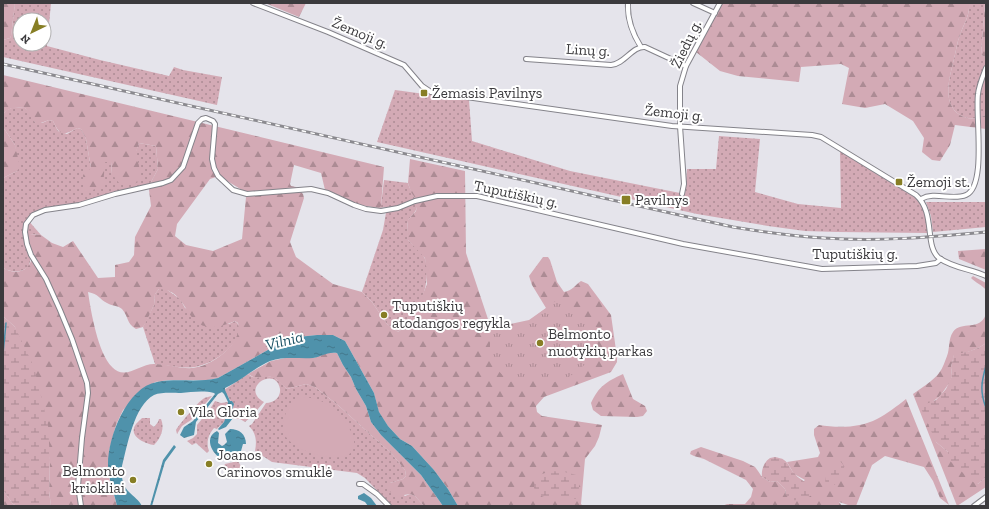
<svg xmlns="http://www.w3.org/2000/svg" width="989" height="509" viewBox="0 0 989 509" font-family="'Zilla Slab',serif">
  <defs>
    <pattern id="grass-dots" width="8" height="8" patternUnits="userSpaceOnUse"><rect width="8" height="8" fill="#d3aab5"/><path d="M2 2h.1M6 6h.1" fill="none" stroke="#ac8b94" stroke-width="1.8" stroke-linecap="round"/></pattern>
    <pattern id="forest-firs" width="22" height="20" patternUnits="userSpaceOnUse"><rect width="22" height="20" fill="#d3aab5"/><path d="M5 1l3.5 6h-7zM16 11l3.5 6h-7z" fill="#ac8b94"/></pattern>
    <pattern id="wetland-marsh" width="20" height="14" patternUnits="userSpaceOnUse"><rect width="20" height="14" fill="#d3aab5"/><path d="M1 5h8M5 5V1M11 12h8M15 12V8" fill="none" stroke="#ac8b94"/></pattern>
    <pattern id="park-tufts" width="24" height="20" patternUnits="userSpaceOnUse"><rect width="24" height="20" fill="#d3aab5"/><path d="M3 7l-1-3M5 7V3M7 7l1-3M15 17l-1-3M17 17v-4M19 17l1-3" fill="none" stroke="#ac8b94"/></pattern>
    <pattern id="water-ripples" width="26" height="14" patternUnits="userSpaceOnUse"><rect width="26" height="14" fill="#4f92ab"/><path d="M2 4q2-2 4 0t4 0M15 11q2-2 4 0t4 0" fill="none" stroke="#43788c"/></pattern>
  </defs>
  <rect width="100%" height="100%" fill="#e5e4eb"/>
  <!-- grass -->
  <g fill="url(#grass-dots)" fill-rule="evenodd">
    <path d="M15,3h36l-4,43 53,14 69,16 5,-9 9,3 39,7 -5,28 -214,-48v-17l7,-2 1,-2zM20,20h24v24h-24z"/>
    <path d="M969,3h16l-4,52 5,2v58c-9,4 -18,5 -26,0 -19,-12 -10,-39 -6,-56 2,-8 3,-17 6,-24 4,-12 10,-19 9,-32z"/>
    <path d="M395,90l74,10 3,41 98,30 115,23 2,-25h29l3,-33 41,3 -5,53 43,12 43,4 -1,-57 76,47c9,10 10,22 12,35l-91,-1 -32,-1 -37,-5 -71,-12 -320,-72z"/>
    <path d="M14,107l11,1 5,4 5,10 7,1 7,-3 4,1 5,10 9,3 10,-6 4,1 5,10 5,29 14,-6h6l1,12 24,-23 3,-8 17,3 2,23 -8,15c-21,6 -41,12 -62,17 -21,5 -46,2 -61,18l14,16 -11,-1 2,18 -3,14c-7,7 -17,7 -26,2v-90l14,-7 -2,-26 -12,-18v-13l4,-4z"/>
    <path d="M384,180l24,3c2,9 10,16 9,24 -1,6 -7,9 -9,14 -1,5 0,14 0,19 5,5 15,13 17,19 7,25 -7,58 -27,73l-11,-8 -15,-22 -10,-10 21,-62 4,-23 -8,1 2,-3z"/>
    <path d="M926,202h60v25l-53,5 -2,-16z"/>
    <path d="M159,289h7l14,10 5,9 44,16 6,-3c4,3 5,6 4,11 -4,17 -27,32 -44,35 -13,2 -28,-2 -40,-3l-12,-37 11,-22 1,-11z"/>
    <path d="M248,374c8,7 11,1 19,2 8,0 15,8 20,13l19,-5 9,3 24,19 52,47 14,17 1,6 -3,3 -13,4 15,13 5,-2 5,2 9,10h-32l-27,-28 -8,-5 -85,-11 -17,-11c2,-10 1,-18 -6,-25l3,-2 14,-21c8,0 15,-6 14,-14 -4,-24 -41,-1 -16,13l-13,15 -6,5 -5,-3h-8l-1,-5 2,-9 -9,-15z"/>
    <path d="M212,396l-21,24 -9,6 -5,8 -1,-4c1,-3 23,-29 27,-31 2,-2 6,-2 9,-3z"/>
    <path d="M215,401l6,2 7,-1c1,8 0,14 -4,20 -2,3 -5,4 -7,7l-3,-1c-6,7 -8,14 -5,23l-2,2 -11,-10 -4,2 -5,-4 6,-3 4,-4v-9l13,-16z"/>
    <path d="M142,418h8v6l4,3 4,-5 1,-3h2c4,9 0,19 -7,26 -7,-1 -23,-7 -20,-17 1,-4 5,-7 8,-10z"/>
    <path d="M238,461l4,7 -12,4 -6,-6 1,-2z"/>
  </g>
  <!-- forest -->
  <g fill="url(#forest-firs)" fill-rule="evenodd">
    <path d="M3,3h12l-4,33 -1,2 -7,2z"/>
    <path d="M265,3h41l-7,14z"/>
    <path d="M722,3h247c1,13 -5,20 -9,32 -3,7 -4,16 -6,24 -4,17 -13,44 6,56 8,5 17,4 26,0v14l-31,-4 -5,20 -10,16 -8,-1 -10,-8 2,-14 -11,-17 -28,-17 -20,4 -23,-4 7,-36 -8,-4 -40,3 -2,15 -61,-6 -18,-5 -24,-19z"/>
    <path d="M985,3h1v54l-5,-2z"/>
    <path d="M3,75l381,92 -3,39 -2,2 -19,-3 -35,-15 -4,-17 -27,-8 -4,19 1,2 5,1 7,7 1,4 -14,44 6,15 37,27 29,8 10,10 15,22 11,8 8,-6 10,-15 11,-27 -2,-26 -17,-18 -1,-6 1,-14 8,-9 1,-5 -2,-8 -4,-6 -3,-9 2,-24 55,12 1,82 25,75 38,-8 17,-12 -14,-23 -3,-9 14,-19h5l2,3 7,22 7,10c9,-2 10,-6 17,-11l7,3 23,31 6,42v5l-6,10 -67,25 -8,9 1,6 5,4 60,9 -3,12 -4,9 -10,13 -4,45 2,2h-125l-10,-17 -14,-19 -22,-24 -12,-7 -12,-13 -9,-13 -5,-20 -29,-52 -12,-6h-16l-19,2 -23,9 -57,32 -10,2h-39l-14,2 -32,28 -7,15 -7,26v26l8,29h-66l-2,-15 1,-31 -35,-133 -12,-11v-48c14,8 30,3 29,-16 -1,-6 -7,-11 -2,-18l11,1 11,8 11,4 10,-6 25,37 17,-1v-12l14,-3 5,-7 1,-18 16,-31 -2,-16 1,-6 8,-15 -2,-23 -17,-3 -3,9 6,28 -8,4 -15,-1 -7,-9 -1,-12h-6l-2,24 -18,7 -2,-18 8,-7 -5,-29 -5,-10 -4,-1c-14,8 -17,8 -24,-7l-4,-1 -11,4c-6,-3 -8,-11 -13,-16 -9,-1 -15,-1 -22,6zM219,176l23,14 4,7 -4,42 -29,12 -27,-6 -11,-9 2,-12 33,-45zM159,289c36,1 21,56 76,32l3,2c5,21 -26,43 -45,45 -13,1 -26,-4 -39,-4 -15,0 -29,17 -42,3 -14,-14 -21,-55 -24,-75 11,2 11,7 19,11 5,3 10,2 15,6 7,8 4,14 14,20l7,-2 3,-5 8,-17 1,-11z"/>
    <path d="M3,127l12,18 5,22 -3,4 -14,7z"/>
    <path d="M986,249v21l-27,-11 -1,-8z"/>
    <path d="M973,276l13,7v7c-4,-5 -10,-7 -15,-12z"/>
    <path d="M986,314v29c-9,7 -21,10 -32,12l-3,12 1,9 -2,6 -10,14 -9,7 5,39 12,10 30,32 8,-7v10l-29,19 -44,-112c7,-5 21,-14 26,-21 4,-5 6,-12 8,-17 3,-7 1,-17 6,-24 8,-12 27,0 33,-18z"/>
    <path d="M326,353h11l6,12 8,12 5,12 10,17 5,16 10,13 40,40 22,31h-19l-9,-10 -5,-2 -12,2 -8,-4 -2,-5 2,-4 13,-4 3,-3 -1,-6 -14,-17 -52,-47 -24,-19 -9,-3 -19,5 -11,-10 -7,-3 -14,2 -7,-4 23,-13 14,-3h29z"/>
    <path d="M623,374l10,25 12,7 2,5 -4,5 -6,1 -36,-1 -8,-6 -2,-7c8,-17 15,-21 32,-29z"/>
    <path d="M906,399l43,106 -9,-7 -7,-17 -9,-14 -39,-11 -13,9 -16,41h-8v-1l-9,-3 3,4h-120l5,-2h18l6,-7 2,-8 -7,-9 -42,-21 -10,-3 -4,-2 1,-3 10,-4 42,14 12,6 3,4 4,6 8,5 7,-1 8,8 1,6 19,-15 -11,-6 -7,-12 31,-5 2,-4 -6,-18v-6l5,-4c19,3 41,3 58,-6 10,-5 20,-13 29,-20z"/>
    <path d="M3,490l10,14 4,2h-14z"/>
  </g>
  <!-- wetland -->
  <g fill="url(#wetland-marsh)">
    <path d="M3,316l12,11 19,40 14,58 2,35 -1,31 2,15h-34l-4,-2 -10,-14z"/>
    <path d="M986,343v134l-8,7 -5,-2 -24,-22 -1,-8 -12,-10 -16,-36 16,-6 10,-11 6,-13 -1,-9 3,-13c11,-1 23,-4 32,-11z"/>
    <path d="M775,457c3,1 7,1 9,3 5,3 6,9 10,13 7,9 17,8 18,22 -6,4 -14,6 -22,5l-4,-5 -1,-6 -8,-8 -7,1 -8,-5c-1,-7 2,-15 8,-19z"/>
    <path d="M840,461c11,10 -1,23 -12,27l-3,-4c1,-11 3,-21 15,-23z"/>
    <path d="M551,471l14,1 15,4 -2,23 -34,-2 -6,-2 -4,-7 1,-8 7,-6z"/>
  </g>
  <!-- park -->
  <path fill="url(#park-tufts)" d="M557,300c22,11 24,16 35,37l-5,13 1,11 -11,11 -11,6 -17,6 -21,-6 -19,4 -14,-15 -5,-18v-14l13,-7 26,-7z"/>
  <!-- garden -->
  <path fill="#d3aab5" d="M299,397c10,0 21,2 29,8 11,6 39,39 20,50 -16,8 -60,-5 -65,-24 -1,-4 1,-10 2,-15 2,-8 5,-14 14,-19z"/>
  <!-- water -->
  <g fill="url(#water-ripples)">
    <path d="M317,335h16l12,6 29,52 5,19 9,14 12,13 12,7 22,24 14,19 10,17h-15l-22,-31 -40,-40 -10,-13 -5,-16 -10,-17 -5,-12 -8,-12 -6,-12c-12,-1 -15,4 -24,5 -14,1 -29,-2 -43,3 -16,7 -29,20 -45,27v2l5,11h2l2,3 -3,10 2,4 -7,9 -7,3 -1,-1 6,-7 5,-13 -2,-3 1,-4 -4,-8 -2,-2 -4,2 -22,28 -2,13 -10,3 -4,-3 4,-8 9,-6 22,-27 -1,-1c-10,-3 -23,-1 -33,0 -8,0 -20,-1 -27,2 -20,10 -27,52 -32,71 -1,9 0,19 7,26 5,5 10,8 13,14h-25c-3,-14 -9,-28 -9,-42 0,-27 19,-77 49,-82 20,-4 41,1 61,-4l57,-32 23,-9z"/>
    <path d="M230,429c9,0 16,5 16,15h-3l-2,7 -9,6 1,2 -7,2c-12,-3 -24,-23 -9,-30l2,2 -1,10 4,3 2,-1 3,-3 -2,-8z"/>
    <path d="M174,445l2,2 -11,15 -13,44h-2l13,-46z"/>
    <path d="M364,493l7,5 6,8h-9l-3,-4 -7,-3v-3z"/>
  </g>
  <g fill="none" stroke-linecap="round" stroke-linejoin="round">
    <!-- stream -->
    <g stroke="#4f92ab" stroke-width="1.5">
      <path d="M3,354l3,-31"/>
      <path d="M986,366c-5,17 -6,26 0,42"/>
    </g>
    <!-- minor casing -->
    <g stroke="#84838a" stroke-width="6">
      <g id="minor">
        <path d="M253,3l75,29 76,33 18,21 9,6 241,34 140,9 9,2 95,58c20,18 8,51 23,63 14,10 32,11 47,18"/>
        <path d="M628,3c-1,17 4,30 13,44"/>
        <path d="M693,3l22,10"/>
        <path d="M526,59l85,6c14,-1 21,-19 34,-18l41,19"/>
        <path d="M682,194l2,-10 -4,-58v-40l6,-20 34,-63"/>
        <path d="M921,199c14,-8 31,2 45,-4 21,-9 9,-80 12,-101 1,-9 5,-18 8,-26"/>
        <path d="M359,484h4l14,10 12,12"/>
        <path d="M81,506l-3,-20 4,-48 6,-45 -1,-10 -15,-44 -12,-29 -14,-31 -15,-24 -4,-11 -2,-12 1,-8 7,-9 12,-5 34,-5 36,-11 48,-11 8,-3 12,-13 15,-44 4,-4 4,-1 7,3 2,3 -3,35 2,9 4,8 15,14 14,4 64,-5 17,4 26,12 12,4 15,2 17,-3 17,-7 22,-5h40l206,48 139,25 95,-3 19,-3 5,-4"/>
        <path d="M974,506l12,-9"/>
      </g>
    </g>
    <!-- minor -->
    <use href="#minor" stroke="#fff" stroke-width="4"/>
    <!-- rail casing -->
    <g stroke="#8b8a8f" stroke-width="3">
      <path id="rail" d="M3,64l730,163c30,5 61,9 91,11 54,4 108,-1 162,-6"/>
    </g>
    <!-- rail -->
    <use href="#rail" stroke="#fff" stroke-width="1.5" stroke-dasharray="4.5" stroke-linecap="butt"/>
  </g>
  <!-- markers -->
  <g fill="#877e25" stroke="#fff" stroke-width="1.5">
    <rect x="420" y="89" width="8" height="8" rx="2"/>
    <rect x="895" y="178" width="8" height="8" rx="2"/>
    <rect x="621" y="195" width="10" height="10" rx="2"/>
    <circle cx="384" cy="315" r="4"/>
    <circle cx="540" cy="343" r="4"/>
    <circle cx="181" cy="412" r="4"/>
    <circle cx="209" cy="464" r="4"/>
    <circle cx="133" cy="480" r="4"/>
  </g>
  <g text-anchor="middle" stroke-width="4" stroke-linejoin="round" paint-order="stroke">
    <!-- street labels -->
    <g font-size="15" fill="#3b3a3d" stroke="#fff">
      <text transform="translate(360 33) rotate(23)" y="5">Žemoji g.</text>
      <text transform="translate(686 44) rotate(-64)" y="5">Žiedų g.</text>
      <text transform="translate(588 50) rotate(3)" y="5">Linų g.</text>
      <text transform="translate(674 113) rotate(6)" y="5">Žemoji g.</text>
      <text transform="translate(516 194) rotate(12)" y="5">Tuputiškių g.</text>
      <text x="855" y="259">Tuputiškių g.</text>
    </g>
    <!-- poi labels -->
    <g font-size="15" fill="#3b3a3d" stroke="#fff" text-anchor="start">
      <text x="432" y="98">Žemasis Pavilnys</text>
      <text x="907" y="187">Žemoji st.</text>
      <text x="635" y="205">Pavilnys</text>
      <text x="392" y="311">Tuputiškių<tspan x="392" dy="17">atodangos regykla</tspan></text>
      <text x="548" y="339">Belmonto<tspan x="548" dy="17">nuotykių parkas</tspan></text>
      <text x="189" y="417">Vila Gloria</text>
      <text x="217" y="460">Joanos<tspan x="217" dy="17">Carinovos smuklė</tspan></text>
      <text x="125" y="476" text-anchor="end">Belmonto<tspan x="125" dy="17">kriokliai</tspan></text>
    </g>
    <!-- water labels -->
    <g font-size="16" font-style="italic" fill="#1b5265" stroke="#fff">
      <text transform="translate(284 340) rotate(-14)" y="6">Vilnia</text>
    </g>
  </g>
  <!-- border -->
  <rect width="989" height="509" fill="none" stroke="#3b3a3d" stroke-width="8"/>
  <!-- north arrow -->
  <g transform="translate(32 32) rotate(223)"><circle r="19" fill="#ffffff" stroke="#b1b0b1"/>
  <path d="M0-3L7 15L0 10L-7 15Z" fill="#877e25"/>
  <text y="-6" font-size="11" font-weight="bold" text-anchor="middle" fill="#3b3a3d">N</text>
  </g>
</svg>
